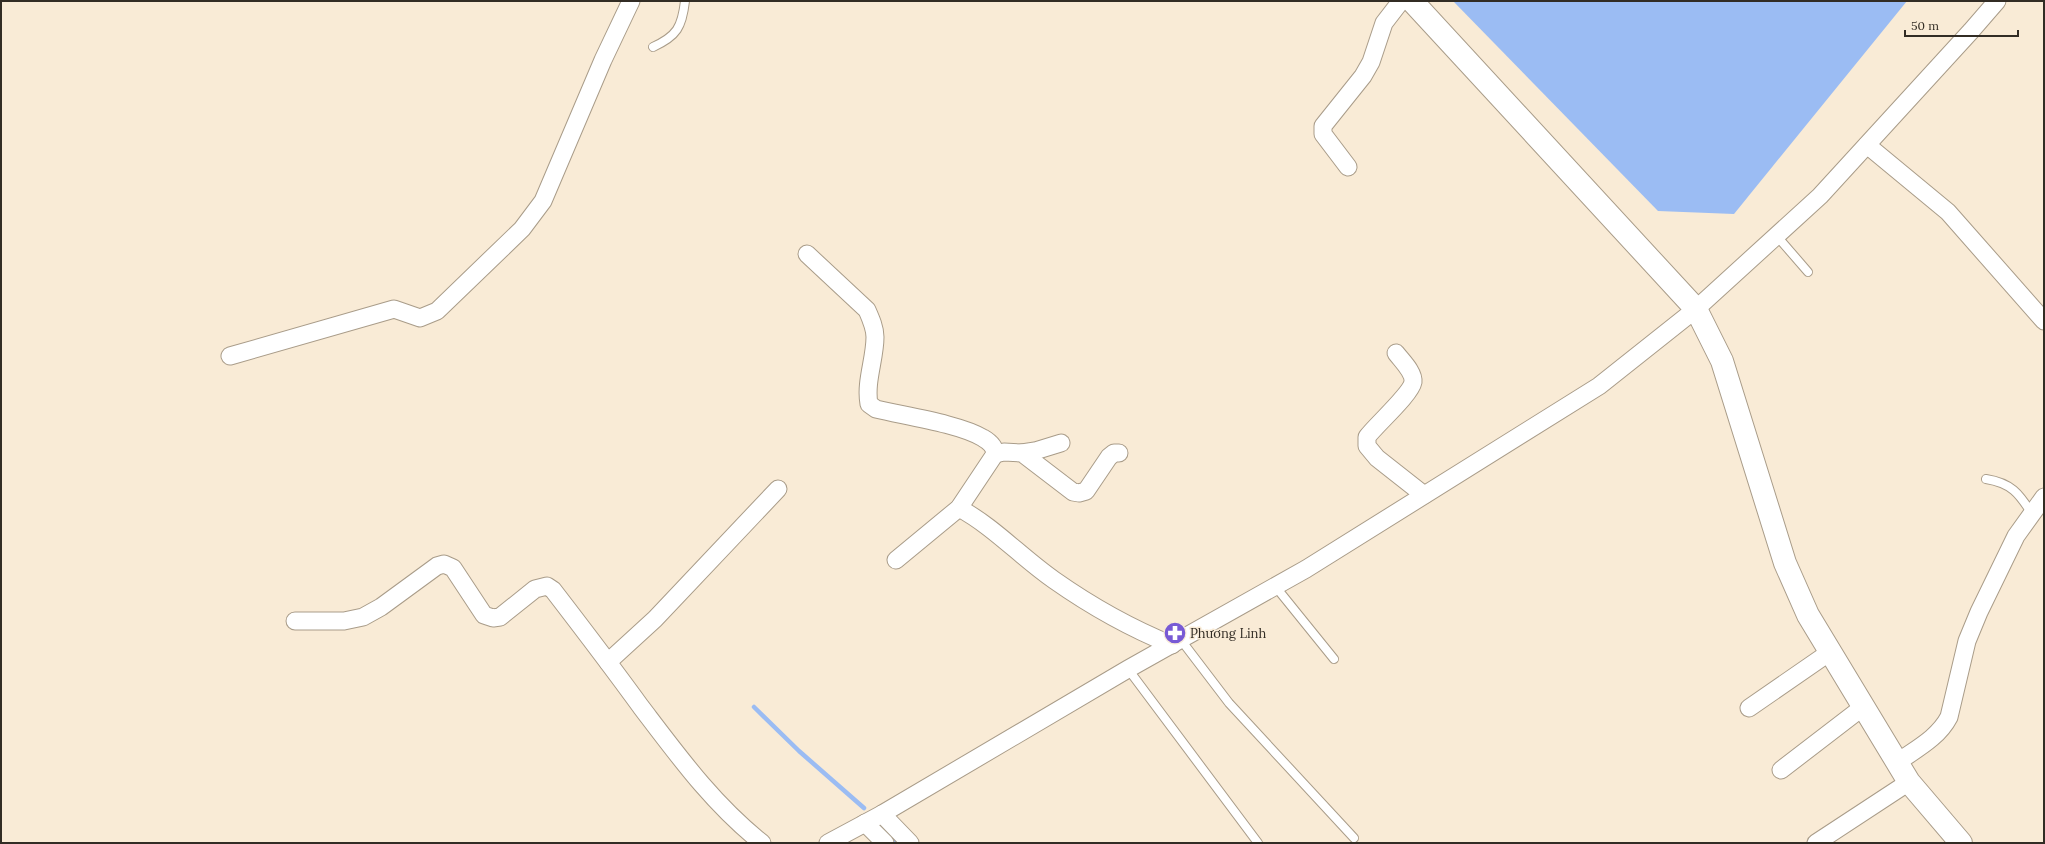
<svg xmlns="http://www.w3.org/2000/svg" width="2045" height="844" viewBox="0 0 2045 844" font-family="Lora,serif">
  <rect width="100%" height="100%" fill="#f9ebd6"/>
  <!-- water -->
  <path fill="#9bbcf3" d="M1453,1h454l-173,213 -76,-3z"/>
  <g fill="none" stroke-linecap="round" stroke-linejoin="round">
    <!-- stream -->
    <g stroke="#9bbcf3" stroke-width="4.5">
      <path d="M754,707l45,44 65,57"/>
      <path d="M877,822l21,21"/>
    </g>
    <!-- lane casing -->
    <g stroke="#a99c89" stroke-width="10">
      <g id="lane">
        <path d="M653,47c24,-11 29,-20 32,-46"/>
        <path d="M1776,235l32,37"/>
        <path d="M1986,479c25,4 33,14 46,35"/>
        <path d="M1275,586l59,73"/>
        <path d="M1181,640l48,63 125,135"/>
        <path d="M1128,669l130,174"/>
      </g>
    </g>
    <!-- street casing -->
    <g stroke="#a99c89" stroke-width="19">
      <g id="street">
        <path d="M1867,145l81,67 96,109"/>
        <path d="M1348,167l-25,-33v-8l40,-50 8,-14 13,-39 17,-22"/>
        <path d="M807,254l60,56c4,9 8,18 8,27 0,22 -10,45 -6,67l7,5c29,7 84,15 107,29 7,4 12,9 12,16l-36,54 -63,52"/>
        <path d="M1396,353c6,8 18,19 17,29 -2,12 -37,43 -46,55v9l10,12 47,37"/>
        <path d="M230,356l164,-47 26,9 17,-7 85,-82 21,-28 60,-141 28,-59"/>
        <path d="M1022,453l13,-2 26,-8"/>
        <path d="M995,454l9,-2 18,1 51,39 6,1 7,-2 23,-34 5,-4h5"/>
        <path d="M959,508c35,19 62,49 95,72 37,26 76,48 118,65"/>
        <path d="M295,621h49l19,-4 18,-10 56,-41 7,-2 9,4 31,47 9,3 7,-1 35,-28 12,-3 6,4c30,39 59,77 88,117 38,50 72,97 121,136"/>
        <path d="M608,662l47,-43 123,-130"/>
        <path d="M1749,708l81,-56"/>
        <path d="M1898,762c18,-13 40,-24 51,-45l18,-76 12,-29 37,-76 28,-39"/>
        <path d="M1781,770l82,-63"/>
        <path d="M882,814l28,29"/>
        <path d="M865,823l20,20"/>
        <path d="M828,843l54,-29 246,-145 178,-100 293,-183 97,-77 124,-113 151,-165 26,-30"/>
        <path d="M1816,843l93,-61"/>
      </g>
    </g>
    <!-- secondary casing -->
    <g stroke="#a99c89" stroke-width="24">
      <path id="secondary" d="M1412,1l284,308 26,52 63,202 23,52 101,167 52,61"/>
    </g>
    <!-- lane -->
    <use href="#lane" stroke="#fff" stroke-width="8"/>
    <!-- street -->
    <use href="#street" stroke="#fff" stroke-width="17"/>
    <!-- secondary -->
    <use href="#secondary" stroke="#fff" stroke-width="22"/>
  </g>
  <!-- icons -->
  <defs>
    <g id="pharmacy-disc" transform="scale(1.15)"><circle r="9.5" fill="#785ad5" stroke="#f9ebd6"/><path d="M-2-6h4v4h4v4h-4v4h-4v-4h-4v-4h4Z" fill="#fff"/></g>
  </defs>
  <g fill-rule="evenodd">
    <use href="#pharmacy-disc" x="1175" y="633"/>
  </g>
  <g text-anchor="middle" stroke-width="3" stroke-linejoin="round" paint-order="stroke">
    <!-- poi labels -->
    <g font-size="13" fill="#322c24" stroke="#f9ebd6" text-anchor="start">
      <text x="1190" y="638">Phương Linh</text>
    </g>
  </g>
  <!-- border -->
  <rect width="2045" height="844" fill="none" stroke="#322c24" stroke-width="4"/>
  <!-- scale -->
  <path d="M1905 30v6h113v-6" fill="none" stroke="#322c24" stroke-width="2"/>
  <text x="1911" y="30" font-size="12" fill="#322c24" stroke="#f9ebd6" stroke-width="3" paint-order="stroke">50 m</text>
</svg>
